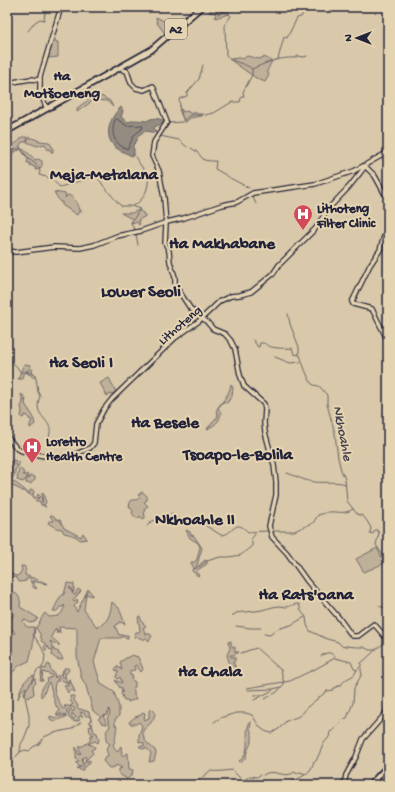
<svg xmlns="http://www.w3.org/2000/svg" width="395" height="792" viewBox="0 0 395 792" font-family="'Gochi Hand',sans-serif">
  <rect width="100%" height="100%" fill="#d9c9aa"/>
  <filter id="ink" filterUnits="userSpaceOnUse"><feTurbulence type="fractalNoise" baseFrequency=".025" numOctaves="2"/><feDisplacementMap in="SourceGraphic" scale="8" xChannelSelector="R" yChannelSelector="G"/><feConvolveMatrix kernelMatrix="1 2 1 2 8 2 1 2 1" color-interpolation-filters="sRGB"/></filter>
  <g filter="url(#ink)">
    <!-- green -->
    <g fill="#bfb09a" stroke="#70696a">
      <path d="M216,7h3l1,2 1,-2h4l-2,2h-3l2,3 -4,2 4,-1v-1l4,-5h2v4l-3,-1 -2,3 6,-1v2l-14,4 1,-4 -4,-2 -2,1 -1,-2 7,-2z"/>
      <path d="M156,17l8,4 13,4 -11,10 -9,-12z"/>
      <path d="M54,37l2,5h2v15l-10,1z"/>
      <path d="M247,56l12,3 5,-2 8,4 -5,10 2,4 -4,7 -9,-4 -27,-19 10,-1 4,1z"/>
      <path d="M101,96l9,5 3,6 -6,-6 -13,-1 -17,12v-4l10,-7 3,-3z"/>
      <path d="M181,109l3,3 3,-1 5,3 3,-2 2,2h6l-1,2 -12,2 -5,5 -6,-13z"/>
      <path d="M22,137h5v5h-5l-3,5h2v2c-4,3 -9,1 -9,8l-3,-1 -2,-3 1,-2h2l-1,-2 3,-1 -1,-2c4,-3 8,-3 11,-9z"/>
      <path d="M29,137l11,4 9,1 4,6v4h-2l-1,-3 -2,1 -3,-6 -8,2 -10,-4z"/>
      <path d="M23,149c4,4 9,6 12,11l3,-1 4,2v4l-2,4 -5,1 1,-3h-3l-1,-2 -2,1v-3h-3l1,-4 -6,-8z"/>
      <path d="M54,192l12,2 -1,4 3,-3c7,2 9,9 11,15h2v3l-2,-2 -2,4 -15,-10v-3h-2z"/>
      <path d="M139,210l4,3 1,2 2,1 -8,4 2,4 -1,1 -3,-3 -5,1 2,-5h-3l-9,-5h11z"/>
      <path d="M24,364l6,1v4l-4,2 3,1 4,-3 -2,4 3,1 2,3c-4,-3 -9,-6 -13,-3l-1,5h-4l3,-8z"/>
      <path d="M109,378l7,14 -9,4 -7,-13z"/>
      <path d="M231,384l2,3 -1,9 -5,7 -3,-1v-1l-6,7 3,5c-2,10 -6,12 -14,16l8,-10 2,-1 1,-4 -2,-3c5,-10 13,-14 15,-27z"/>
      <path d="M21,394l3,2v5l2,-2 -1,5 8,12 2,8 -5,4v-3l2,-5 -3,-1 -1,-3 -3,-1 -2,3 -2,-1 1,-6 -1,-4 2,-5z"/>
      <path d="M14,460l2,1 -1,4 2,1 2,-4v3l-4,5v4l-3,5 -3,-4 1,-13z"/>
      <path d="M19,468l4,3 1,5 2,-2 2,1v1l-2,2 3,1 1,-3 5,1v3l-4,3v1l-5,-1v-4l-3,3 -6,-2z"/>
      <path d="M7,477c3,2 19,13 21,16h2v-3l4,1 -1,5 5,3 1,-1 -2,-2 1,-2 4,4v5v-10l2,1v3l2,5 -2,4 2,1h-1l-2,-3 -1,2 -3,-5h-3l-5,-6 -20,-10z"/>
      <path d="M142,492c4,2 6,4 5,8l-3,2 4,4 -4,3 1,9 -2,1 -3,-3 -1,2h-3l-4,-5 1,-2 -4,-5 2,-6c4,0 7,0 9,-3l-2,-2z"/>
      <path d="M51,515l3,1 2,3 4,1 4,8 17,9 2,-4 4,6 -7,1c-3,-4 -11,-6 -16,-7l-2,-4 -6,-1 -8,-5 1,-2h5l-4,-5z"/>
      <path d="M186,530l4,2 1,3 3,1 8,12 -5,17 -3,4 3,-1v-1l8,-7 2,1v3l-11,7v1l3,3 -1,1 -6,-5 1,-4 -2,-5h4l2,-3 3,-12 -2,-4 -8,-5z"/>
      <path d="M377,548l8,15 -21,9 -8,-13z"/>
      <path d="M21,566h3c3,3 1,6 1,9l21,8 1,1 -15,-3 2,4 3,3 -1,1 -3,-2 -4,-9 -3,1v2l-7,1 -2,-4 -3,-1 -4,2 -3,-2v-2h3l-2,-1 1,-1 7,3 3,-1 3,-5z"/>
      <path d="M67,583l7,1v8l-1,1 -2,-5 -2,-1 4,7 2,1 3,-6 3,2 -8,9 1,2 3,-3 1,3 -4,4 3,6 11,-23 4,5v2l-6,-2 -2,16 13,17c12,-5 13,-13 15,-25l7,6 6,16 -5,-2 -5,4 4,9h9v3l-2,1 -2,-3 -4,2h-19l-7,24 7,22 13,8 5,15v9l-4,3v6l2,1c-2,7 0,12 -4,19l4,7 4,-6 1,10 6,-3 1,16 4,1 -1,5 -5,4 -8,-5v-5l3,-1 -6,-3 -1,2 -6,1 -6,-7 1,-2 4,-3 -2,-8 4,-4 -4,-3 1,-7 -1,-2 4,-6 -3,-8 3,-4 -1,-5 -2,6 -4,1 4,8 -5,-1 -4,-4 3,-2 -8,-6 -7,-25 -5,-9 -4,-21v-28l-18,-1 1,6 -2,-3 -1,4 -1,-6 -5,9 8,7v2l-9,-5 4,9 5,2 -1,2 3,1 2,5c-5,0 -8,-1 -11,-5l1,-6 -3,1 -2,-4 -2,5 -2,-3 2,-4 -5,-3 1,-2 -2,-2v-3l-4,-6 8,-14 1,-1 4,4c11,-1 11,0 16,-11l-1,-1 -1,2h-3l-3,4h-4l7,-14 4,-3z"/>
      <path d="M7,591c10,0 15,7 13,16l18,11 -3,4 -5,1 -6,-4 -1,3 4,5h7l-1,18 -4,16 -9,4 -13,13v-8l3,-17 -3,-4v-13l3,1 5,-4 -2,-3 -5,-1 -1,-4v-18l2,1 -1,9 3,2 3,-5 -3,-4 1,-2 -2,-1 1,-1 -1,-5 -3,-2z"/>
      <path d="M140,616l2,6 4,4 -3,2 3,6h4l2,2 -3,5 -3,-3 -3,2 -2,-2 -7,-1 2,-5h3l1,-1 -2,-14z"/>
      <path d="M231,641v3l1,1v2h3v5h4l-5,3h-4l1,2h4v4l-2,2 2,2v3l-6,-6 -2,-7 3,-7 -2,-6z"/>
      <path d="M132,655l6,2 5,12 -2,3 -5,-7 -2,1 1,4 -5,1v4l3,1 -2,3 4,3v5l-3,1 2,2v5l2,4 -8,3v-2h-4l-3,-7 2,-1 -2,-2 2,-2h-3l-5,-8 7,3 -2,-6 -2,2 -2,-2 2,-6 -3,-1 2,-4 5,4 -2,-8 6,-4z"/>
      <path d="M49,664l2,7 3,2 1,5 1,-2h3l4,-6 -2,6 3,2v-10h4l1,2 -4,5 1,6 1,1 2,-3 2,1 -3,3 1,1 2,-2 4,10 -5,-2 -2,3 -4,-8 4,1v-2l-9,-6 -2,1 2,2h-3c-5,10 2,18 6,27l2,1 2,-2 -2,-1h5l4,6 2,-3 -5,-3 3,-2 -2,-2 -1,-6h4v4l4,6 -1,2 12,4 5,20 3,1 2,6 -1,4 -3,-2 -7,3 6,2 1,2 -4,2 2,3 -6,6v3l3,-2v2l-8,9 -5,-3 6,-1 3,-9 -1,-2 -3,3 1,4 -3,4 -4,-4 3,-2 -3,-2v-12l3,8 2,-1 -2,-5 1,-3h3l7,-5 1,-6h3l-4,-3 -1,-5 3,-1 -3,-5 2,-1 -1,-4h-4l-2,-3 -4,-1 3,6 -2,-2 -3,1 2,3 -6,2 -1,-3 3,-2 -4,-4v7l-3,-2 -1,-4 2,-3 -2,-2 -2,2 2,1 -1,2 -4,1 4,2c-3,0 -12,4 -12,5l-5,-3v-3l6,2 1,-2h5l-1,-3 -2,2 -3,-1 4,-3 -4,-5 -7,-24c-4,5 -3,11 -8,15 -1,-7 2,-11 7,-16l-1,-2 5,-2v-2l-9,-3 -1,6 1,3h-3l2,-12 2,-1 2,1 1,-4z"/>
      <path d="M34,675l2,8 -3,2 1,9 -6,4 -3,-2 1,-9 -5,4 -3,8c2,-10 5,-20 16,-24z"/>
      <path d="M151,708l4,4c0,7 -6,14 -12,18 -1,10 5,14 12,20l1,3 -2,8 -5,1 2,-9 -5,-5 -3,1 -4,-3h5v-3l-5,-1v-7l3,-9 -3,-4 -3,2h-6l-1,-2 6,-5 6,-2 2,-3 2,1 -1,7 5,-2v-7z"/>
      <path d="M250,722h1c0,3 -1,5 -1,7 1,3 3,6 2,10 -1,6 -6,12 -6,18l-5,6 -2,-2c14,-9 4,-29 11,-39z"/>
    </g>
    <!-- water -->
    <path fill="#958c81" stroke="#676265" d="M121,107l2,4 -2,6 7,5 7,-2 12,1c5,-4 12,-3 17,0l-2,3 -8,3 2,6 -10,-2c-3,1 -6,3 -9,6v4l-4,4v3l1,1v6l-2,1c-6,-3 -12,-5 -17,-9 -13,-12 -4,-31 6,-40z"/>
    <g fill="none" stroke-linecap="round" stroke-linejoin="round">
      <!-- shore -->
      <path stroke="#504c57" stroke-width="1" d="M117,119l10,7 7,-1 9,1 -1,3 -8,6 -6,14c-14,-4 -18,-16 -13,-29z"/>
      <!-- stream -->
      <g stroke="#676265" stroke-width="1">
        <path d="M225,15l4,-1 2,2 -5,7 -1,3 1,29c6,8 20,8 26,14"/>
        <path d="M28,31l7,-9 5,-3 4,1 1,-8 5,-5"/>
        <path d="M278,59l6,-22 3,1 10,-20 4,-1 5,-10"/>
        <path d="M252,69c14,-6 27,-12 43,-11l3,-2 6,1 3,-1"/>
        <path d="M205,115l9,-2 18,-11h8l1,-4 3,-2 -1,-4 9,-17v-5"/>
        <path d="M184,121l-3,-7 1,-2 -3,-4 1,-2 -1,-7 8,-3v-3l12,-14 4,-14"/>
        <path d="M169,123l13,-1 8,-7h13"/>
        <path d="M160,136l19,4"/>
        <path d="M180,141l7,6"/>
        <path d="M191,148l6,4 7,8 7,1"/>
        <path d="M7,150l3,2 6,-3h5l8,10 9,7 2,5 -1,4 11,3 10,9 32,-10h4l3,2 6,9 16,18h10l9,3 -9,14 4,8"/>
        <path d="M212,161h4l-1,8 2,1 12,7"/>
        <path d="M230,178l19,10"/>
        <path d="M252,195l4,9"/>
        <path d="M133,206c10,-4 17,-19 15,-30l-15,-22"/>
        <path d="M136,234l2,11"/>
        <path d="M288,314l2,10 9,23v7"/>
        <path d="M253,340l5,7h1l1,-4c7,0 4,1 9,3 2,2 19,3 23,2l2,6 6,1c2,7 8,24 12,29 3,2 7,1 9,4 2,2 3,4 6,7v9l8,30 3,24 3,12 4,9 2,22 10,13 6,2 4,5 4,7 -1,5 3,1 2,-4h2l2,3 -3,12 7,10 5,4"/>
        <path d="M7,355l2,4 8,8 4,6 3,-2c5,2 8,7 12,7l2,14 2,4c-6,19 4,18 10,32 1,4 -2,12 -2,17"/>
        <path d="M275,357l15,6 11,-1"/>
        <path d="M287,473c9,3 18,8 27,9 8,1 26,-1 31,2"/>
        <path d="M147,526l5,-5 10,-3 6,-4h4l3,3 10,4 18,3 18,11c13,0 13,-18 27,-3l19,-1"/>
        <path d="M272,531h22l19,-8 5,-8c4,-1 7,-2 10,-3 9,-1 17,3 25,-3"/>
        <path d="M251,539l5,-6"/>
        <path d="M388,563l-1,4 1,1"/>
        <path d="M199,567l8,-6 13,-4h9l12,-2 11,-9v-5"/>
        <path d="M388,581v5"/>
        <path d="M379,606l9,3"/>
        <path d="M232,615h2l2,-2c6,-1 12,-1 19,-2 8,0 17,-5 25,-5 2,0 4,1 6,1 5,-1 8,-3 13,-3l2,7 5,6 1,8 3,6 17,8 11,3 5,5 3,-1 11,1"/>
        <path d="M236,626l14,2h11"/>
        <path d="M264,634l6,1 7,-6 14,-4 14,-8"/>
        <path d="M358,647h6l5,3h7"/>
        <path d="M241,653l15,-5 25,22 3,14 -7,8 -12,7"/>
        <path d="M321,656c6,-4 9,-5 14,1"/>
        <path d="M247,688l43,-7 27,-13 18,-10 16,4 3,7 3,1 4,-4v-3c10,-7 16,-18 27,-21"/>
        <path d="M248,690l25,-1 8,-2"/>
        <path d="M254,695h7"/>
        <path d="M254,700l19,-10"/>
        <path d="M214,722l6,-4 16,-5h10l6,2c6,8 8,17 20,18l8,-5 6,-7c8,-3 16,-4 20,-13l21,-17 6,-1 1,-2 7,-3c5,-7 7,-6 13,-10l3,-5"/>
        <path d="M20,752l5,-2 4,1 4,-4 6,-3 5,-7 9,-4 19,-4 9,-7"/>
        <path d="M7,762l2,-2 5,-1 6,-7 1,-8 3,-5 5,-13v-11l-5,-23 9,-12 4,-10 4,-1 3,-5 1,-9 -4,-9 -7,-10 1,-9"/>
        <path d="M7,767v-4"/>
        <path d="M263,775c11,-8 21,5 32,-3l2,2 3,-2 6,2"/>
        <path d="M242,780l1,1 7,-5 7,1 3,-2"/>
        <path d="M182,785l16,-4 12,-10c7,1 14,0 22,-1l8,8"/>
        <path d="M285,785c8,-5 19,-7 25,-15 2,-2 3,-6 4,-9h2l8,-18 5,-6 1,-5c7,-3 9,-12 17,-14l6,-15 1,-15 8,-14 -1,-3v-3"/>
      </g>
      <!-- secondary casing -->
      <g stroke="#22223b" stroke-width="6">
        <g id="secondary">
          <path d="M123,70l4,1 4,12 5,5 8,2 9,-4 14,36 -13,20 -2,14 7,15 5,27 2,26 -1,19 4,8 1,11 5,15v8l15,23 17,14 6,7 12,5 6,7 4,8 5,26 4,11 20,18 1,5 -1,14 1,9 9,33 2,17v13l-7,31 3,11 15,16 20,28 32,37 13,18h6l16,-12 14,16"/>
          <path d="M7,83l24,-4 9,1"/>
          <path d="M47,109l-7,-17v-15l21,-70"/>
          <path d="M365,165l23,-13"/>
          <path d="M366,167l9,9 13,24"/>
          <path d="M388,222l-8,28 -10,15 -18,37 1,2 19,5 16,32"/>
          <path d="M7,251l9,1 38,-5 26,1 14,-3 23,-9 24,-5 26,-9 17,-4 38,-13 15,-3 16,-9 62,-9 39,-13 9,-5"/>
          <path d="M7,436l10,13 10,4 30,5 19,-4 14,-6 4,-5 2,-19 8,-15 8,-10 63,-61 24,-17 21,-20 11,-5 9,-1 11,-3 22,-18 6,-9 37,-37 12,-19 21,-22 15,-19"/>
          <path d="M344,785l2,-10 10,-18 7,-18 23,-26 2,-5"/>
        </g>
      </g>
      <!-- primary casing -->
      <g stroke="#22223b" stroke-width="8">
        <g id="primary">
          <path d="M7,131l144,-81 50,-43"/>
          <path d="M370,785l18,-19"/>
        </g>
      </g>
      <!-- secondary -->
      <use href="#secondary" stroke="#e5d4b1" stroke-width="3.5"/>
      <!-- primary -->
      <use href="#primary" stroke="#e5d4b1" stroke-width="4.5"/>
    </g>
  </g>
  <!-- icons -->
  <defs>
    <g id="hospital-pin" transform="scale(1)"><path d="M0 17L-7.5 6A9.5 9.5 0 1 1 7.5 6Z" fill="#d1495b" stroke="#e5d4b1"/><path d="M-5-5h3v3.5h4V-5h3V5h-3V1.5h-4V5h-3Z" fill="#fff"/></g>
  </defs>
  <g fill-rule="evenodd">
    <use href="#hospital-pin" x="303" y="214"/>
    <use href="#hospital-pin" x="32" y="447"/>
  </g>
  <g text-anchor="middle" stroke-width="4" stroke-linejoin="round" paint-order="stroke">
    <!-- shield labels -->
    <rect fill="#e5d4b1" stroke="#5c575e" stroke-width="1" x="165" y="19" width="22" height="20" rx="3"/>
    <g font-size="12" font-weight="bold" fill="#22223b">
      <text x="176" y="33">A2</text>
    </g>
    <!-- poi labels -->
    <g font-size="13" font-weight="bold" fill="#22223b" stroke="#e5d4b1" text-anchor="start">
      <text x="317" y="212">Lithoteng<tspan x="317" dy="15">Filter Clinic</tspan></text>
      <text x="46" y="445">Loretto<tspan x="46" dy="15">Health Centre</tspan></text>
    </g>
    <!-- street labels -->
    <g font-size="13" fill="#22223b" stroke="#e5d4b1">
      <text transform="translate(179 324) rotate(-41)" y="5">Lithoteng</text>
    </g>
    <!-- water labels -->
    <g font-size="14" font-style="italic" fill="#444250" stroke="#e5d4b1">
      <text transform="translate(344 433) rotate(79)" y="5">Nkhoahle</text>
    </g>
    <!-- quarter labels -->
    <g font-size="15" font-weight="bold" fill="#22223b" stroke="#e5d4b1">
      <text x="62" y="80">Ha<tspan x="62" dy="17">Motšoeneng</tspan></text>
    </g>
    <!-- district labels -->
    <g font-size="17" font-weight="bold" fill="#22223b" stroke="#e5d4b1">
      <text x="104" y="179">Meja-Metalana</text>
      <text x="222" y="248">Ha Makhabane</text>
      <text x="141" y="296">Lower Seoli</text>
      <text x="81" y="367">Ha Seoli I</text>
      <text x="165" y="427">Ha Besele</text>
      <text x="238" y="459">Tsoapo-le-Bolila</text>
      <text x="195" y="524">Nkhoahle II</text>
      <text x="306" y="599">Ha Rats'oana</text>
      <text x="210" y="676">Ha Chala</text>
    </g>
  </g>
  <!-- margin -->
  <rect width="395" height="792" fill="none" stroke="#e5d4b1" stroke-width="24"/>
  <rect x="12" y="12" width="371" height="768" fill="none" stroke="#22223b" stroke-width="1.5" filter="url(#ink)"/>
  <!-- north arrow -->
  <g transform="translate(357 38) rotate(270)" stroke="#e5d4b1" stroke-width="3" paint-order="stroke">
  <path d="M0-3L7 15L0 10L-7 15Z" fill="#22223b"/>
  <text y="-6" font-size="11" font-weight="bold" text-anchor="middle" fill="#22223b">N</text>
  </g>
</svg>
